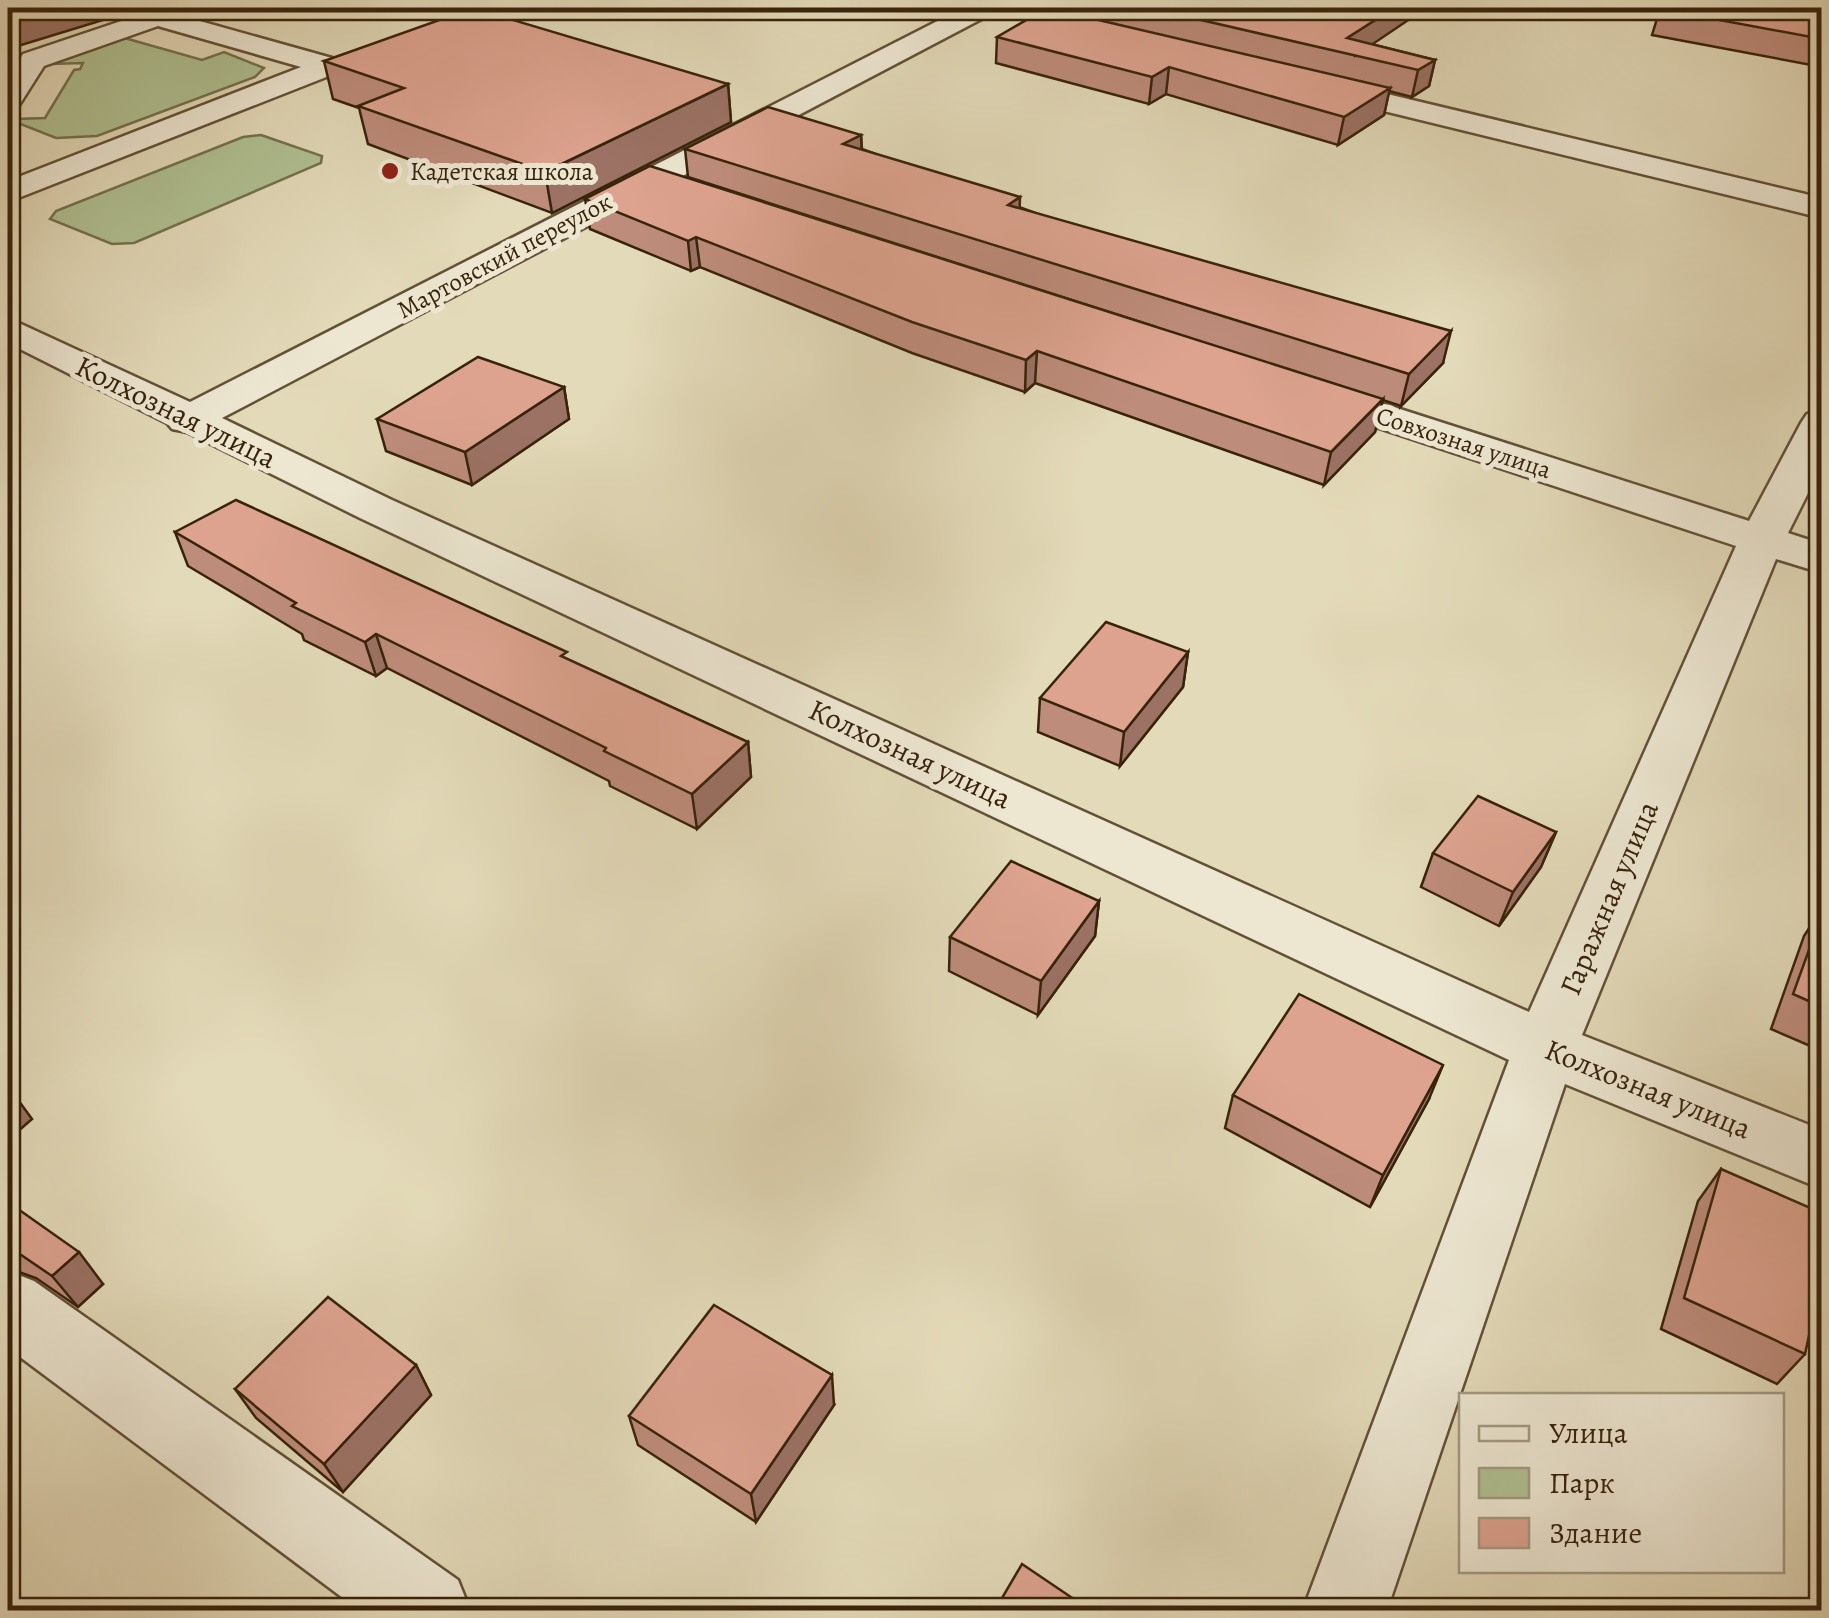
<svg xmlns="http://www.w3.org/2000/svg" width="1829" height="1618" viewBox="0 0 1829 1618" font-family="Alegreya,serif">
  <rect width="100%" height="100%" fill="#e3dab9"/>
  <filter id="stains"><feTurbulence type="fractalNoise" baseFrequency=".002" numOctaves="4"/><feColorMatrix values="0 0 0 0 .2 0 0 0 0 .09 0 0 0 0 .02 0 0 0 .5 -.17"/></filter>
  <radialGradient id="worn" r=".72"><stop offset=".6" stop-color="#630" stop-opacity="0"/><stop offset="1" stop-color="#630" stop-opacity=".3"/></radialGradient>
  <!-- green -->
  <g fill="#b0c092" stroke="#74724e" stroke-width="2.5">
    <path d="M121,37l81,23 22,-8 40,16 -9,9 -158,59 -41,2 -38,-15 -2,-4 29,-1 29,-48 6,-1 3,-6 -34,1z"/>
    <path d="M261,135l61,21 -1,7 -187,80 -22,1 -62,-25 6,-8 187,-74z"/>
  </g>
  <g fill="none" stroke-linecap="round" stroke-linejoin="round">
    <!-- minor casing -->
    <g stroke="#635136" stroke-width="5">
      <g id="minor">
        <path d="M963,8h32l-4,6 -769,404 170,82 1137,512 207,-466 -442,-146 -6,-8 6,-8 14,-4 14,4 427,137 52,-98 6,-9 15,-3v54l-34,68 34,11v29l-46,-14 -194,476 240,95v59l-257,-105 -178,526h-84l206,-550 -1149,-542 -173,-86 -15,-3 -5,-6 -159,-80v-25l182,84z"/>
        <path d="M157,9l182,51 4,6 -4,6 -331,130v-21l293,-114 -143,-41 -114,40 -26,41 -10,3v-32l15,-24z"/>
        <path d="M1312,76l510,122v20l-520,-127 -4,-6 4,-6z"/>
        <path d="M8,1271l26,10 424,299 12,30h-111l-351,-262z"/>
      </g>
    </g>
    <!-- minor -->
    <use href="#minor" fill="#ede7d2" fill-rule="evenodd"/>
  </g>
  <!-- wall -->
  <g fill="#be8c7b" stroke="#38230b" stroke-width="2.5">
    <path d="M1055,8h371l-55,36 64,16 -6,26 -17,11 -23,-6 -5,24 -46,30 -172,-51 -17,10 -153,-41 1,-26 58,-28z"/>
    <path d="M1822,8v59l-170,-32 8,-26z"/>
    <path d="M324,61l404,23 3,38 -179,91 -184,-69 -9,-36 -26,-9z"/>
    <path d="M861,135l1,14 581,214 -42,43 -18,-6 -8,32 -51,53 -289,-102 -10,9 -113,-39 -212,-86 -9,4 -101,-42 -5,-30 571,128 -468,-150 -3,-28z"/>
    <path d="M564,387l5,32 -97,66 -86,-34 -9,-32z"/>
    <path d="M175,532l393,128 180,82 3,35 -54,52 -87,-43 -1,-5 -222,-113 -11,8 -72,-36 -2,-6 -114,-68z"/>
    <path d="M1188,652l-5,35 -63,79 -82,-34 2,-34z"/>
    <path d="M1556,832l-15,35 -42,59 -78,-39 12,-34z"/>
    <path d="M1099,901l-4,35 -57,79 -89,-44 1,-34z"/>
    <path d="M1822,908v143l-51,-22 33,-93z"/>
    <path d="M1233,1095l196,4 -59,108 -145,-79z"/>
    <path d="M1721,1169l84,185 -28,30 -116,-55 37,-128z"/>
    <path d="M8,1202l95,82 -25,23 -42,-29 -28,-10z"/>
    <path d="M416,1365l15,30 -88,97 -87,-74 -21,-29z"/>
    <path d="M834,1405l-78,117 -118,-77 -9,-29z"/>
  </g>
  <!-- shaded-wall -->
  <g fill="#9b7264" stroke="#38230b" stroke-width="2.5">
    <path d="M8,8h134l-134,41z"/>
    <path d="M1394,8h32l-71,48 -8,-18z"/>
    <path d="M1435,60l-6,26 -17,11 6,-27z"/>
    <path d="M1169,67l-3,27 -17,10 3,-27z"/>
    <path d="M728,84l3,38 -179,91 -7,-41z"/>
    <path d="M1390,88l-6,27 -46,30 6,-28z"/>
    <path d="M861,135l1,28 -19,-19z"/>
    <path d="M1020,197l-1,30 -11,-22z"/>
    <path d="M696,237l4,30 -9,4 -3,-30z"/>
    <path d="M1451,331l-8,32 -42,43 8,-32z"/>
    <path d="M1037,351l-2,32 -10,9 1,-32z"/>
    <path d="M564,387l5,32 -97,66 -7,-33z"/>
    <path d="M1383,399l-8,33 -51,53 7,-33z"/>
    <path d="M376,634l11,34 -11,8 -11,-34z"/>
    <path d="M1188,652l-5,35 -63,79 4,-34z"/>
    <path d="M748,742l3,35 -54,52 -5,-35z"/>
    <path d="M1556,832l-15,35 -42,59 14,-34z"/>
    <path d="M1099,901l-4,35 -57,79 3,-34z"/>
    <path d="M1443,1065l-14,34 -59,108 13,-32z"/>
    <path d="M8,1086l24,33 -24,21z"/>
    <path d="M79,1252l24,32 -25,23 -26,-31z"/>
    <path d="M8,1348l12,14 -12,11z"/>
    <path d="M416,1365l15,30 -88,97 -19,-28z"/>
    <path d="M832,1375l2,30 -78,117 -5,-28z"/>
  </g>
  <!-- building -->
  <g fill="#dda38f" stroke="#38230b" stroke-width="2.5">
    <path d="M473,8l255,76 -183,88 -187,-66 46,-18 -80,-27z"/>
    <path d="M1047,8l343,80 -46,29 -175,-50 -17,10 -155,-40z"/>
    <path d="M1149,8h245l-47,30 88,22 -17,10z"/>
    <path d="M1662,8h160v31l-162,-30z"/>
    <path d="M768,107l93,28 -18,9 177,53 -12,8 443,126 -42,43 -724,-225z"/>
    <path d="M650,166l733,233 -52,53 -294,-101 -11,9 -114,-38 -216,-85 -8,4 -103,-42z"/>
    <path d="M478,357l86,30 -99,65 -88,-33z"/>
    <path d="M236,500l331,152 -6,4 187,86 -56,52 -88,-43 2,-3 -230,-114 -11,8 -73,-36 4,-3 -121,-71z"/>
    <path d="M1106,622l82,30 -64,80 -84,-34z"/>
    <path d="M1478,796l78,36 -43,60 -80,-39z"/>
    <path d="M1011,861l88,40 -58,80 -91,-44z"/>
    <path d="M1822,914v93l-29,-13z"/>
    <path d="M1299,994l144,71 -60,110 -150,-80z"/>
    <path d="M1721,1169l101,44v63l-17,78 -121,-56z"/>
    <path d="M8,1202l71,50 -27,24 -44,-30z"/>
    <path d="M328,1297l88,68 -92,99 -89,-75z"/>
    <path d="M714,1305l118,70 -81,119 -122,-78z"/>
    <path d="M1022,1564l68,46h-95z"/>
  </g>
  <!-- markers -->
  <circle fill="#8f2418" stroke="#ede7d2" stroke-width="4" cx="390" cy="171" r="10"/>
  <g text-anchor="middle" stroke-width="10" stroke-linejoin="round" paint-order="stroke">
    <!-- far-poi labels -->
    <g font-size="25" fill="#38230b" stroke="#ede7d2" text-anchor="start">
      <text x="410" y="180">Кадетская школа</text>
    </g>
    <!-- far-street labels -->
    <g font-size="25" fill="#38230b" stroke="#ede7d2">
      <text transform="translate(504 255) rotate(-28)" y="9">Мартовский переулок</text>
      <text transform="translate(1464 442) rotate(18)" y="9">Совхозная улица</text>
    </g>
    <!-- street labels -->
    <g font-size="30" fill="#38230b" stroke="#ede7d2">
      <text transform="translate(176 412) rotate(26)" y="10">Колхозная улица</text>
      <text transform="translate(910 754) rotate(25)" y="10">Колхозная улица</text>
      <text transform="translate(1609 898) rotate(-67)" y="10">Гаражная улица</text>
      <text transform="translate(1648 1089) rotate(22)" y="10">Колхозная улица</text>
    </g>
  </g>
  <!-- margin -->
  <rect width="1829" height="1618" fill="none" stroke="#e3dab9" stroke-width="40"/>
  <rect x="10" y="10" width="1809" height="1598" fill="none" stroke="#38230b" stroke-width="5"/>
  <rect x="20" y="20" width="1789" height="1578" fill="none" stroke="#38230b" stroke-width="2.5"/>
  <!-- legend -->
  <rect x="1459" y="1393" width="325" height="180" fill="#ede7d2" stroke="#a59982" stroke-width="2.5"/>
  <rect x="1479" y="1426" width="50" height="15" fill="#ede7d2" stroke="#a59982" stroke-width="2.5"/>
  <text x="1549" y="1443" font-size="30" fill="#38230b">Улица</text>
  <rect x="1479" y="1468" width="50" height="30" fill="#b0c092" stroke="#a59982" stroke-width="2.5"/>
  <text x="1549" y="1493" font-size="30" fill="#38230b">Парк</text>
  <rect x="1479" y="1518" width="50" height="30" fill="#dda38f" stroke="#a59982" stroke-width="2.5"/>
  <text x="1549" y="1543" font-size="30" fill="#38230b">Здание</text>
  <rect width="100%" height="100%" filter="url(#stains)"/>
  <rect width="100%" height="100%" fill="url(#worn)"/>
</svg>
